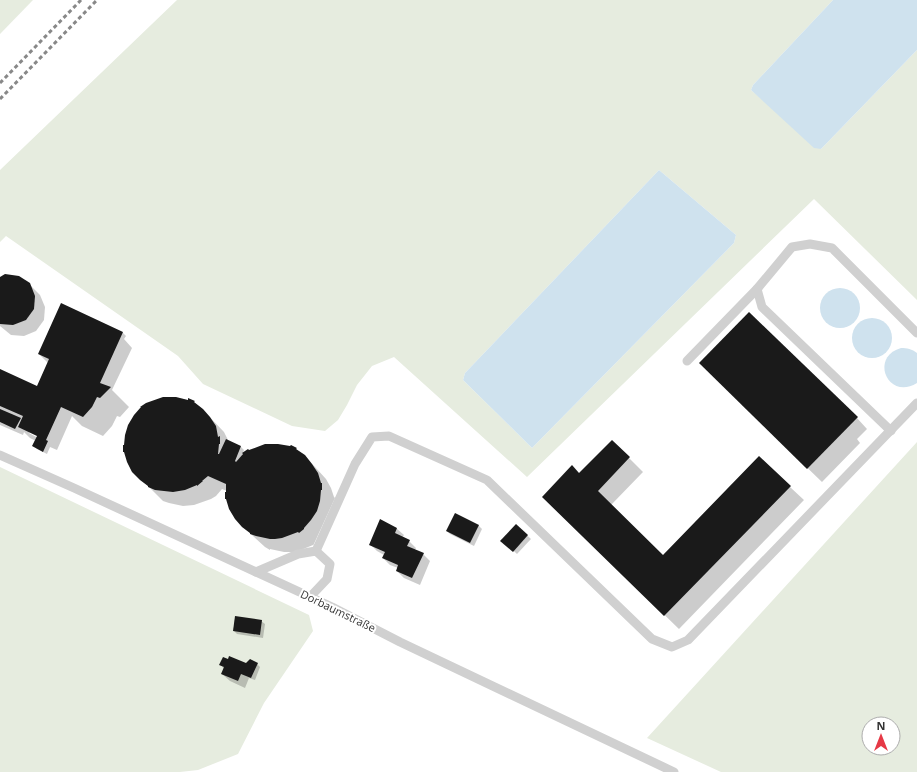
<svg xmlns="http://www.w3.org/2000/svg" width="917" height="772" viewBox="0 0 917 772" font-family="'Open Sans',sans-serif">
  <rect width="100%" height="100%" fill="#fff"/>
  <!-- green -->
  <g fill="#e6ecdf" fill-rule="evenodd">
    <path d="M0,0h33l-33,34z"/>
    <path d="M177,0h656l-80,85 -2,5 70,59 96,-99v250l-103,-101 -287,278 -133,-120 -22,9 -15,19 -10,20 -9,15 -13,11 -33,-5 -89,-42 -25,-28 -172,-120 -6,6v-72zM659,170l77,65 -2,8 -202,205 -69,-68 2,-7z"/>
    <path d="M917,442v330h-196l-74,-34zM869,724h24v24h-24z"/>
    <path d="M0,467l309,148 4,16 -49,72 -26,51 -40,16 -18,2h-180z"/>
  </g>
  <!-- water -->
  <g fill="#cfe2ee">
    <path d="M833,0h84v50l-96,99 -7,-1 -63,-58 2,-5z"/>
    <path d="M659,170l77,65 -2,8 -202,205 -69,-68 2,-7z"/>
    <circle cx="840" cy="308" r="20"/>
    <circle cx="872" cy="338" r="20"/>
    <path d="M901,348c6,0 11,1 16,5v30c-29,18 -48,-26 -16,-35z"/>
  </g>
  <!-- shadow -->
  <g fill="#0003" fill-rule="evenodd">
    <path d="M0,278l29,6 11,11 5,12 -1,13 -8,11 -12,5 -13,-1 -11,-9z"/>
    <path d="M122,332l4,4 -2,3 8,9 -20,42 17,17 -9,10 -3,-1 -5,10 -9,10 -21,-10 -10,-10 -15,34 -7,-3 -3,7 -10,-5 -3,-3 2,-5 -6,-3 -6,-6 -1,3 -23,-10v-55l37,17 11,-24 -9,-9zM30,432l8,4v2l-9,-5z"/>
    <path d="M742,405l115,13 10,11 -10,10 3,4 -38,39z"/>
    <path d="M202,409l22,23 5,10 12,5 3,3 -2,5 6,-4 43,-4 5,2 9,7 21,23 5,9 3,9 1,1 -22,48v-1l-17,7h-12l-14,-3v1l-5,-3 -23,-21 -15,-35 -5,-2 -6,7 -5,3 -17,6 -11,1 -14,-3 -6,-2 -22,-22z"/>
    <path d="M612,441l31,31 -32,33 52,51 127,-69 14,13 -125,129 -122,-118 22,-37z"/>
    <path d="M455,514l24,12 3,3 -8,17 -24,-12 -3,-3z"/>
    <path d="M516,525l15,14 -14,15 -15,-14z"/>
    <path d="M396,528l8,7 -2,3 7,3 7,7 -1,2 8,4 7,7 -10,24 -16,-7 -7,-7 1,-3 -8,-3 -7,-7 1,-3 -7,-4 -7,-7z"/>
    <path d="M261,621l4,3 -2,14 -26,-4 -3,-3z"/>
    <path d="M257,664l3,3 -5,13 -6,-2 -4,10 -15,-7 -8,-7 2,-5 -3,-4z"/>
  </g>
  <!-- building -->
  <g fill="#1a1a1a">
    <path d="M5,274l14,2 11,7 5,13 -1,13 -8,11 -13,5 -13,-1v-47z"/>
    <path d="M61,303l62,29 -23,51 11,4 -11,11 -3,-1 -5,10 -9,10 -22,-10 -15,33 2,1 -5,11 -11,-6 5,-10 -19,-9 5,-11 -23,-10v-37l37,17 12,-27 -11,-5z"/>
    <path d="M749,312l109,105 -51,52 -108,-106z"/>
    <path d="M163,397h13l12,3v-2l7,3 -1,1 9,7 7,8 6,9 2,11 2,-1v8h-1l-1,10h1l7,-15 15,7 -6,15 1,1 7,-8 -1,-1 6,-4 1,1 16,-6h13l12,2 1,-1 6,3 -1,1 9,6 7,9 6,9 3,10h1v7h-1l-1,11 -3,10 -6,9 -7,8v1l-5,4 -1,-1 -16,6 -7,1h-5l-14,-3 -6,-2v-1l-8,-6 -7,-8 -6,-10 -3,-10h-1v-7h1v-8l-18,-8 -6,5h1l-6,5v-1l-12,5 -12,2 -18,-2 -7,-3v-1l-8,-6 -8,-8 -5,-10 -3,-10h-1v-7h1l1,-10 3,-10 6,-10 7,-8h-1l6,-4z"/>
    <path d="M0,409l21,9 -6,11 -15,-7z"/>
    <path d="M612,440l18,17 -32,34 65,64 96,-99 32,30 -127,130 -122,-119 30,-32 7,8z"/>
    <path d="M455,513l24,12 -9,18 -24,-12z"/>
    <path d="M380,519l17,9 -2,5 15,7 -3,6 17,7 -12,25 -16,-7 2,-6 -16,-7 3,-6 -16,-7z"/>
    <path d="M516,524l12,11 -15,17 -13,-11z"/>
    <path d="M235,616l27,4 -2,15 -27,-4z"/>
    <path d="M229,656l17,7 4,-4 8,4 -7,15 -10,-4 -3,7 -17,-7 3,-7 -5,-2 4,-8 5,2z"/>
  </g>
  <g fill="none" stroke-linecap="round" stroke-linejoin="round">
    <!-- service -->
    <g stroke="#d0d0d0" stroke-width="9">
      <path d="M687,361l70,-72"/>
      <path d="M891,431l-129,-124 -5,-18 35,-42 18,-3 22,4 85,85"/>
      <path d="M0,455l74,33 258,119 68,35 274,130"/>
      <path d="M316,551l39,-87 17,-27 17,-1 98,44 165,159 20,8 16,-7 229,-237"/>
      <path d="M256,572l42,-18 18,-3 14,13 -3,15 -17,18"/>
    </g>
    <!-- rail -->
    <g stroke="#888" stroke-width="3" stroke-dasharray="4 3" stroke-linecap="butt">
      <path d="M0,83l81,-83"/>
      <path d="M0,99l97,-99"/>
    </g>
  </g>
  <g text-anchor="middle" stroke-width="4" stroke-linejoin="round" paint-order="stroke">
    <!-- street labels -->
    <g font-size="11" fill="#333" stroke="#fff">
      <text transform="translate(338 611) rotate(26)" y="4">Dorbaumstraße</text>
    </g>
  </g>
  <!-- north arrow -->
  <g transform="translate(881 736)"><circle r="19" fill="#ffffff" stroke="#adadad"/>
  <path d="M0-3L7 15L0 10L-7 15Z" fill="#e63946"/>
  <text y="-6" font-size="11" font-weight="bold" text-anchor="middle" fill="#333333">N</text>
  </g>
</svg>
